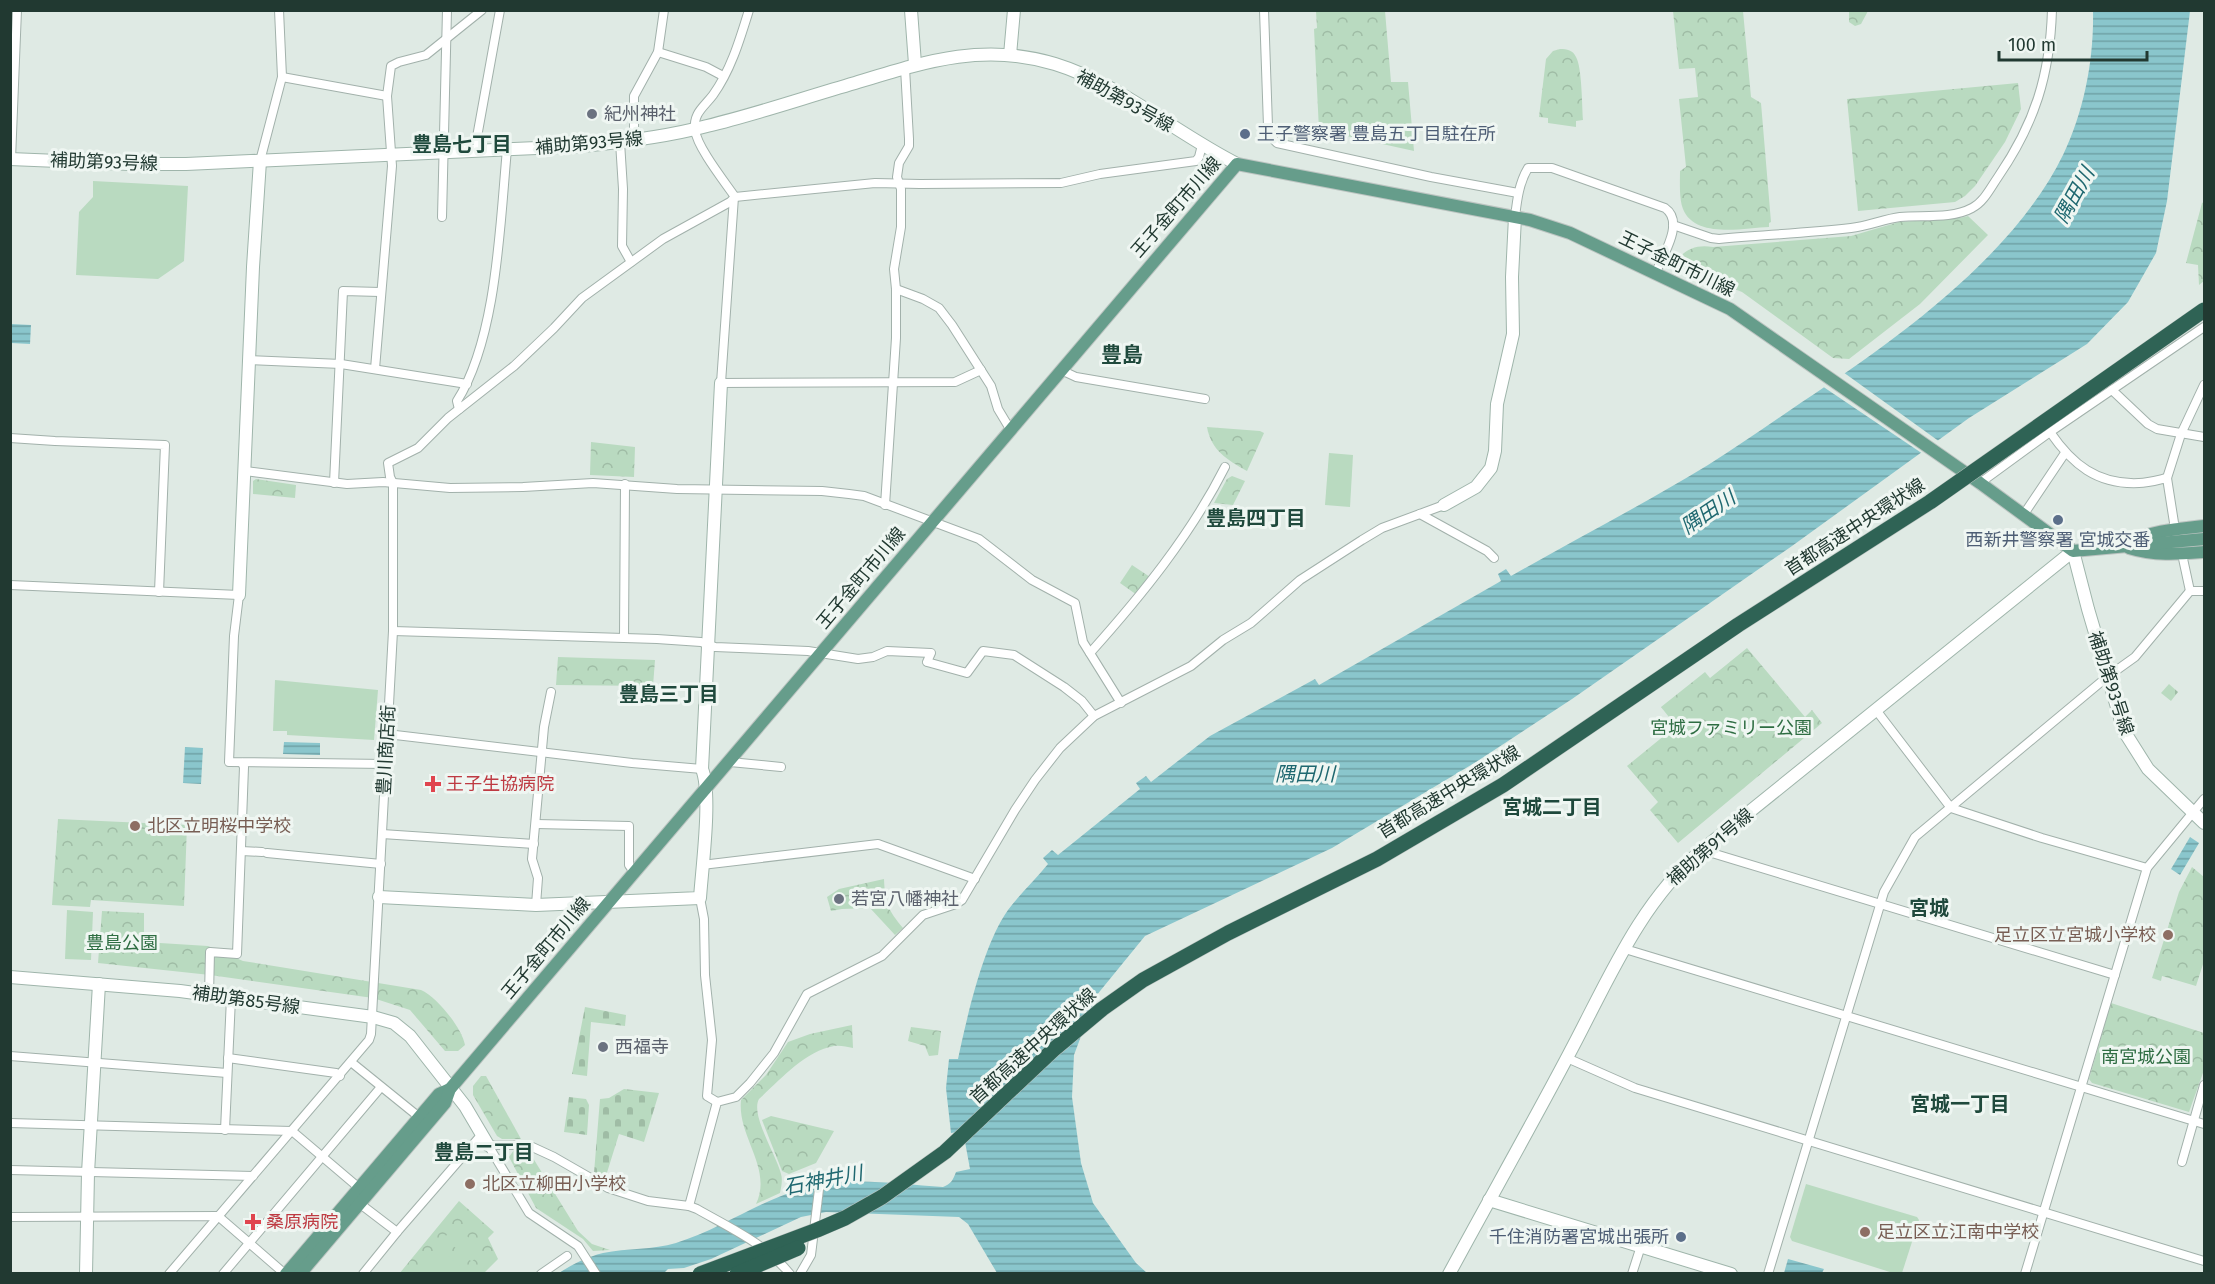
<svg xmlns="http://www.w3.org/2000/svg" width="2215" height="1284" viewBox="0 0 2215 1284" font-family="'Fira Sans','Noto Sans JP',sans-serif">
  <defs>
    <pattern id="cemetery-stones" width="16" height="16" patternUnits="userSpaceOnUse" patternTransform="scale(1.5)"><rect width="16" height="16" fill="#b9dac0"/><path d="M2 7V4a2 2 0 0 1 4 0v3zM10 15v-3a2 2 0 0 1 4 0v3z" fill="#9fbca5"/></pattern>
    <pattern id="park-crowns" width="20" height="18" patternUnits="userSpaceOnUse" patternTransform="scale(1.5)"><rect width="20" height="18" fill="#b9dac0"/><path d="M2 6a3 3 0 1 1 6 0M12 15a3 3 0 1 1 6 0" fill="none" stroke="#9fbca5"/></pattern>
    <pattern id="water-rules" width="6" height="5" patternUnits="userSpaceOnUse" patternTransform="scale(1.5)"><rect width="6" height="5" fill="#8ac6cc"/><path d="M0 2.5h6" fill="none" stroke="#70a2a6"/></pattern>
  </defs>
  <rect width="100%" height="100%" fill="#dfeae4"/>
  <!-- cemetery -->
  <g fill="url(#cemetery-stones)">
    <path d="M2169,684l9,8 -7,9 -10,-8z"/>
    <path d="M585,1007l41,8 -1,11 -34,-4 -4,54 -15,-2z"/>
    <path d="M624,1089l35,4 -15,49 -25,-8 -14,45 -11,-6 6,-74 9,-1z"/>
    <path d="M569,1097l17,2 3,6 -2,30 -23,-3z"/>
  </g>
  <!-- park -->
  <g fill="url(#park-crowns)">
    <path d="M1316,11h69l6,71h17l6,69 -95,-21 -5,-101 3,-1z"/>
    <path d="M1673,11h70l8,86 10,6 10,119 -2,1v4c-25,1 -74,12 -86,-18 -4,-10 -3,-27 -3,-38l6,-4 -7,-68 19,-2 -3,-29 -16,1z"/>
    <path d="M1849,11v-1l19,1 -7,13 -6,2 -6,-4z"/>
    <path d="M1560,49c7,0 13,1 16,8 6,10 6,49 7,63l-7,1v6l-28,-4v-5l-9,-1 7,-58 7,-8z"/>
    <path d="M2018,83l3,26 -16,33 -30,44 -10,10 -10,6 -97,9 -11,-112z"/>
    <path d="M2204,202v79l-5,4 -1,-20 -12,-2 16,-60z"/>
    <path d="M1968,216l20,19 -68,69 -71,55 -16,-1 -91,-66 -64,-25 -3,-4c9,-14 22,-19 38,-16l138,-11 48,-14 61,-4z"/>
    <path d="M1207,427l53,4 4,2 -17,38c-20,-11 -36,-21 -40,-44z"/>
    <path d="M591,442l44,5 -1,30 -44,-2z"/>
    <path d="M1232,476l13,5 -12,24 -19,-2 13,-24z"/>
    <path d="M256,479l40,6 -1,13 -42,-4v-13z"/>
    <path d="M1132,565l18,12 -13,18 -17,-12z"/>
    <path d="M1747,648l58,69 7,-7 10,13 -144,120 -28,-33 8,-8 -31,-36 49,-40 -15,-19 44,-35 5,6z"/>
    <path d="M558,657l97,3 -2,26 -97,-1z"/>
    <path d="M58,819l129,6 -3,81 -93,-6 -1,7 -38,-2z"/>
    <path d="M2192,867l12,10v84l-8,25 -34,-10 -1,5 -9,-3 27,-86z"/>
    <path d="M884,879c1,24 4,31 19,49l-8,7 -25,-27 -28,1 -11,2 -4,-14 12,-8z"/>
    <path d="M102,911l42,2v29l64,4 35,15 178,29c16,7 41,38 44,55l-7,6h-13l-35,-41 -37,-12 -163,-23 -112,-12z"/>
    <path d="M2111,1003l93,30v37l-15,42 -97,-29 -3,-4z"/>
    <path d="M852,1025l1,23c-6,-1 -13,-3 -19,-2 -29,5 -54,34 -75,53 -9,16 18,57 22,75 2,6 0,14 -1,19l-24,11c17,-36 -19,-67 -15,-104l25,-25 22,-33 22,-8z"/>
    <path d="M911,1027l30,4 -3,24 -9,1 -4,-10 -17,-5z"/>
    <path d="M481,1076h5l35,63h-19l-5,-3 -24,-41v-9z"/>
    <path d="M771,1116l63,15 -18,32 -27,11 -7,-3 -20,-51z"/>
    <path d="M514,1150h14l50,81 14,13 18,6 -17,1 -10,-12 -47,-31 -27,-51z"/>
    <path d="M459,1201l35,31 -6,6 10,21 -14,14 -85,1z"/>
  </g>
  <!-- garden -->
  <g fill="#b9dac0">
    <path d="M93,181l95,5 -4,75 -26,18 -82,-4 3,-63 14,-15z"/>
    <path d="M1329,453l24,2 -3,52 -25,-2z"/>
    <path d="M275,680l103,10 -4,50 -87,-5v-4h-14z"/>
    <path d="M67,910l26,2 -2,48 -26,-1z"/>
    <path d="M1806,1184l111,33 2,3 -17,53h-9l-101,-32 -2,-4z"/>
    <path d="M455,1226l27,23 -10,13 -28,-24z"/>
    <path d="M437,1247l28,23 -3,3h-19l-16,-14z"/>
  </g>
  <!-- water -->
  <g fill="url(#water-rules)">
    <path d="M2093,11h97l-23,190 -11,52 -28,49 -41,42 -118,74 -177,128 -220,153 -96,63 -144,86 -187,88 -49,60 -22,59 -2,42 9,66 12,40 43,60 11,10h-150l-29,-49 -9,-7 -133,-5 -25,5 -90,42 -27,9 -16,1 -4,4 -107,1c15,-9 29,-17 46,-21 24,-5 50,-3 73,-10 43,-13 81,-41 125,-54 45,-14 96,-5 142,-2 8,-3 10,-7 13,-15l14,-3 -7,-38 -12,2 -5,-45 3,-29h9c9,-42 25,-114 50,-149 12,-16 27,-30 40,-46l-5,-6 9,-8 6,5 82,-66 -4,-6 10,-7 5,6 59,-46 105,-57 4,6 182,-104 -3,-7 8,-5 5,7c65,-37 133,-72 197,-111 32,-20 63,-42 94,-63 93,-61 211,-145 261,-247 21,-44 31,-95 30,-144z"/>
    <path d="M11,324l20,1 -1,19 -19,-1z"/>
    <path d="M284,742l36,1v12l-37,-1z"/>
    <path d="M185,747l18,1 -2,36 -18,-1z"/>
    <path d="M2190,837l9,6 -19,32 -9,-6z"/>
    <path d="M1788,1259l36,10 -2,4h-38z"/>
  </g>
  <!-- pier -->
  <path fill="#dfeae4" d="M1843,372l97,70 -17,12 -101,-68z"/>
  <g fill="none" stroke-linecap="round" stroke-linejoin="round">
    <!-- street casing -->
    <g stroke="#a2b1ab" stroke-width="10">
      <g id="street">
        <path d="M1264,10l4,116 4,12 5,5 154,34 87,16"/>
        <path d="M658,52l48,15 17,9"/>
        <path d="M282,77l105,19"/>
        <path d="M634,141v-45l24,-44 6,-42"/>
        <path d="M620,142l3,47 -1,57 9,16"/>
        <path d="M478,151l-1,-14 23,-127"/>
        <path d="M11,159l6,-149"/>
        <path d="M260,161l22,-84 -3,-67"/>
        <path d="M734,197l-13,186 234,-1 26,-12"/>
        <path d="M735,197c-11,-16 -38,-50 -40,-67 -2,-17 9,-23 18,-35 18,-25 27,-56 36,-85"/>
        <path d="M442,217l5,-207"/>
        <path d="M1515,217c2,-17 4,-34 13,-49h24l113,40c20,14 -2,47 -9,64"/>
        <path d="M1673,225l38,13 8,1c44,-4 88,-6 132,-11 17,-2 33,-9 49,-11 23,-2 52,2 72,-9 12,-6 19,-21 26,-31 37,-54 52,-102 54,-167"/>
        <path d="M896,289l27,10 16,9 13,17 39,61 7,23 12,20"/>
        <path d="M250,360l91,4 126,20"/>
        <path d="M375,369l17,-203 -5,-70 4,-30 8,-4 27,-7 56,-45"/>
        <path d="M1061,370l15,7 129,22"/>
        <path d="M2112,390l36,34 9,5 47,8"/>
        <path d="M459,409l-2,-8c40,-63 43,-177 50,-252"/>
        <path d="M2050,432c22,32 47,53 89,51 9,0 19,-3 28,-5l8,51"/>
        <path d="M10,438l45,3 110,4 -6,147"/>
        <path d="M245,471l102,13 36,-2 67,6 73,-1 70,-4 84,6 145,2 27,3 15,2 115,43 53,41 43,23 8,39 38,61"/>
        <path d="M2167,478l14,-44 23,-49"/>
        <path d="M334,483l9,-192 37,1"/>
        <path d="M1980,483l70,-51 154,-105"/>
        <path d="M885,505l11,-167v-49l-2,-20 7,-42v-38l-4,-12 2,-14 10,-17v-7l-4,-71"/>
        <path d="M1420,514l67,37 7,7"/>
        <path d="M2024,514l41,-61"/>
        <path d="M2182,554l8,37"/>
        <path d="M10,585l229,10 -5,41 -5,126 156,2"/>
        <path d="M393,631l264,8 44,3 14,5 93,4 50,8 15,-2 14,-6 44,2 -4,9 40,11 16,-22 31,4 50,32 18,14 12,15"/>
        <path d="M624,637l1,-153"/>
        <path d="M1090,653c51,-57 100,-117 135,-186"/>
        <path d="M1876,710l75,98 91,30 105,30"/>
        <path d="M387,734l245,29 70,6"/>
        <path d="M730,762l51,5"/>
        <path d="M536,824l93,2v39l5,7"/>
        <path d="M382,834l152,10"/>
        <path d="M1702,850l413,125"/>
        <path d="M241,851l21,1"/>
        <path d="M267,853l114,11"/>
        <path d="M702,865l176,-21 97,35"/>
        <path d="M700,898l4,21 1,56 7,65 -5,56 10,6"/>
        <path d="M536,905l2,-27 -6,-19 12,-132 7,-35"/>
        <path d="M1625,949l579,175"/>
        <path d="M209,995l1,-43 27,2 7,-187 -2,-4"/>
        <path d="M10,1056l217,17"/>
        <path d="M228,1058l108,15 4,3"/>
        <path d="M1567,1058l68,30 569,173"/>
        <path d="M351,1062l68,55"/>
        <path d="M10,1123l282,8 66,56"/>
        <path d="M225,1130l6,-132"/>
        <path d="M488,1145h40l26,12 54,31 40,13 41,5 8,3c33,19 69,35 93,65"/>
        <path d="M488,1145l41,68 49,33 18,28"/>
        <path d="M2182,1162l22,-77"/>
        <path d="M10,1170l243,6"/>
        <path d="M359,1203l38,29 -34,42"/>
        <path d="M689,1206l28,-104 19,-5 14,-14 24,-30 33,-59 75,-38 41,-41 33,-11 6,-4 53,-90 20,-30 25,-32 34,-32 97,-50 32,-26 28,-17 49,-43 62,-40 20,-12 62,-23"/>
        <path d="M10,1217l208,-1 67,58"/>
        <path d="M397,1232l85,-98"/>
        <path d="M169,1274l200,-234 2,-6 22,-403v-148l-3,-6 -2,-14 30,-15 30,-30 66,-52 40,-38 28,-30 81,-59 67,-37 5,-5 140,-14 45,1 141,-1 39,-9 96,-13 3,-4 3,-12"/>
        <path d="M223,1274l158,-187"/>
        <path d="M541,1274l26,-18"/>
        <path d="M800,1274l11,-19 9,-74"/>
        <path d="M1632,1274l9,-28"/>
        <path d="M1768,1274l116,-382 31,-55 192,-160 28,-20 55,-66h14"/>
        <path d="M2025,1274l122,-406 57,-69"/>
      </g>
    </g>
    <!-- secondary casing -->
    <g stroke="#9fb5ab" stroke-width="14">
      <g id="secondary">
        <path d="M911,10l4,54"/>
        <path d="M1010,55l4,-45"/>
        <path d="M10,159l121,5h55l396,-18c42,-4 84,-9 125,-20 50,-12 99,-29 148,-43 69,-21 128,-41 200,-19 65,20 122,70 182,100"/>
        <path d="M1444,505l32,-18 15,-19 4,-17 2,-47 16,-70 -1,-57 3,-60"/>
        <path d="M239,595l14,-328 7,-106"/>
        <path d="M379,897l157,8 164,-7c2,-30 12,-104 2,-129l19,-386"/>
        <path d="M10,977l170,14 193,26 21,6 16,13 55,70 23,39"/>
        <path d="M1489,1200l242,74"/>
        <path d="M86,1274l2,-101 11,-189"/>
        <path d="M1449,1274c40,-74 81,-146 120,-220 38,-71 70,-151 133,-204l371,-299 15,58 36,122 24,38 56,54"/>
      </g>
    </g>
    <!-- primary casing -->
    <g stroke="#bcc4c1" stroke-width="14">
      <g id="primary">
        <path d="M2130,542c24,-12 48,-13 74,-16"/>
        <path d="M2129,548c26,8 49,6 75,4"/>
        <path d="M286,1274l153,-180 11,-5"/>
        <path d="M300,1274l145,-171 5,-14c263,-308 523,-619 787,-925l293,56 40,13 160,76 250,174 93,68 131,-12"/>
      </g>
    </g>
    <!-- street -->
    <use href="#street" stroke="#fff" stroke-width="8"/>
    <!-- secondary -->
    <use href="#secondary" stroke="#fff" stroke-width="12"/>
    <!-- primary -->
    <use href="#primary" stroke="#669d8b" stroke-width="12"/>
    <!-- highway-bridge casing -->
    <g stroke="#bcc4c1" stroke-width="16" stroke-linecap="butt">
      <g id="highway-bridge">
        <path d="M700,1274l117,-44 28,-12 37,-21 63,-45 108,-102 49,-41 41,-29 85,-47 149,-74 126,-74 235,-160 192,-123 274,-192"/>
        <path d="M737,1274l61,-26"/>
      </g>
    </g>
    <!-- highway-bridge -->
    <use href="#highway-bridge" stroke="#2f6355" stroke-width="15"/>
  </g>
  <!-- markers -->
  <g fill="#6b7280" stroke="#eff6f2" stroke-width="2">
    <circle cx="592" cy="114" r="6"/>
    <circle cx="839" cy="899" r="6"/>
    <circle cx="603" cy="1047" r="6"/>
  </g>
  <g fill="#5c6f8a" stroke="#eff6f2" stroke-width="2">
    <circle cx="1245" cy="134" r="6"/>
    <circle cx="2058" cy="520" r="6"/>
    <circle cx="1681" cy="1237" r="6"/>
  </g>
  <g fill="#e0444e" stroke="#eff6f2" stroke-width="2">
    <path d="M430 775h6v6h6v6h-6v6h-6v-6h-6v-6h6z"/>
    <path d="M250 1213h6v6h6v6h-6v6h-6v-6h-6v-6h6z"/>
  </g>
  <g fill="#8d6e63" stroke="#eff6f2" stroke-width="2">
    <circle cx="135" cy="826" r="6"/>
    <circle cx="2168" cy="935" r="6"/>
    <circle cx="470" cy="1184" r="6"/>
    <circle cx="1865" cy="1232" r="6"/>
  </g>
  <g text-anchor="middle" stroke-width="6" stroke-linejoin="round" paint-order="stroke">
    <!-- street labels -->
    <g font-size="18" fill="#213931" stroke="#eff6f2">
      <text transform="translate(1125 101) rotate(29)" y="6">補助第93号線</text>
      <text transform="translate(589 143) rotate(-5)" y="6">補助第93号線</text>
      <text transform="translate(104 162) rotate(2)" y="6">補助第93号線</text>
      <text transform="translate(1176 207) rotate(-49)" y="6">王子金町市川線</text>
      <text transform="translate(1677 264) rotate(26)" y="6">王子金町市川線</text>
      <text transform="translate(1855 527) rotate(-33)" y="6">首都高速中央環状線</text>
      <text transform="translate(861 578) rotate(-50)" y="6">王子金町市川線</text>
      <text transform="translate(2111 683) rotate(72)" y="6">補助第93号線</text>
      <text transform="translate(386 750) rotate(-87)" y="6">豊川商店街</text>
      <text transform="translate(1449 792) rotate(-31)" y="6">首都高速中央環状線</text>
      <text transform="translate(1710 847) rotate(-41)" y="6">補助第91号線</text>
      <text transform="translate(546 948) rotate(-50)" y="6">王子金町市川線</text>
      <text transform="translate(246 1000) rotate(8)" y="6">補助第85号線</text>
      <text transform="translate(1033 1046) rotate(-42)" y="6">首都高速中央環状線</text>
    </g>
    <!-- worship labels -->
    <g font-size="18" fill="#5b616d" stroke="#eff6f2" text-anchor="start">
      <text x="604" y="120">紀州神社</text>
      <text x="851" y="905">若宮八幡神社</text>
      <text x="615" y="1053">西福寺</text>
    </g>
    <!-- service labels -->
    <g font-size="18" fill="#4e5e75" stroke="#eff6f2" text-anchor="start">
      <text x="1257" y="140">王子警察署 豊島五丁目駐在所</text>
      <text x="2058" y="546" text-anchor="middle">西新井警察署 宮城交番</text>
      <text x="1669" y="1243" text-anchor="end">千住消防署宮城出張所</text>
    </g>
    <!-- park labels -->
    <g font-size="18" fill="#2e6d42" stroke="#eff6f2">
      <text x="1731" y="734">宮城ファミリー公園</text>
      <text x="122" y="949">豊島公園</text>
      <text x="2146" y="1063">南宮城公園</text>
    </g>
    <!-- health labels -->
    <g font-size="18" fill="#be3a42" stroke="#eff6f2" text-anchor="start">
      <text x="446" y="790">王子生協病院</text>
      <text x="266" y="1228">桑原病院</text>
    </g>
    <!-- education labels -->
    <g font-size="18" fill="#785e54" stroke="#eff6f2" text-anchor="start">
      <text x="147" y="832">北区立明桜中学校</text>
      <text x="2156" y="941" text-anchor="end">足立区立宮城小学校</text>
      <text x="482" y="1190">北区立柳田小学校</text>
      <text x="1877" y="1238">足立区立江南中学校</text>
    </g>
    <!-- neighbourhood labels -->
    <g font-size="20" font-weight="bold" fill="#1f493c" stroke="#eff6f2">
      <text x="462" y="151">豊島七丁目</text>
      <text x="1256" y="525">豊島四丁目</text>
      <text x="669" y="701">豊島三丁目</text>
      <text x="1552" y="814">宮城二丁目</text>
      <text x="1929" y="915">宮城</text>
      <text x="1960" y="1111">宮城一丁目</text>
      <text x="484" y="1159">豊島二丁目</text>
    </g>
    <!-- water labels -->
    <g font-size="20" font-style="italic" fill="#1f6870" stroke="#eff6f2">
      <text transform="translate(2074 195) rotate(-61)" y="7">隅田川</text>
      <text transform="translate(1708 512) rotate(-34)" y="7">隅田川</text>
      <text x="1305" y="781">隅田川</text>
      <text transform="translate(823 1180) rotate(-11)" y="7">石神井川</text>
    </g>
    <!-- quarter labels -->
    <g font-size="21" font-weight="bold" fill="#1f493c" stroke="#eff6f2">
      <text x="1122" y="362">豊島</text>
    </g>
  </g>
  <!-- border -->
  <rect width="2215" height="1284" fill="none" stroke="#213931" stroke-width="24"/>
  <!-- scale -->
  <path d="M1999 51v9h148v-9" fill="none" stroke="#213931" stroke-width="3"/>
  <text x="2008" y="51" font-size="18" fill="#213931" stroke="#eff6f2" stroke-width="4.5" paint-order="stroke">100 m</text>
</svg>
